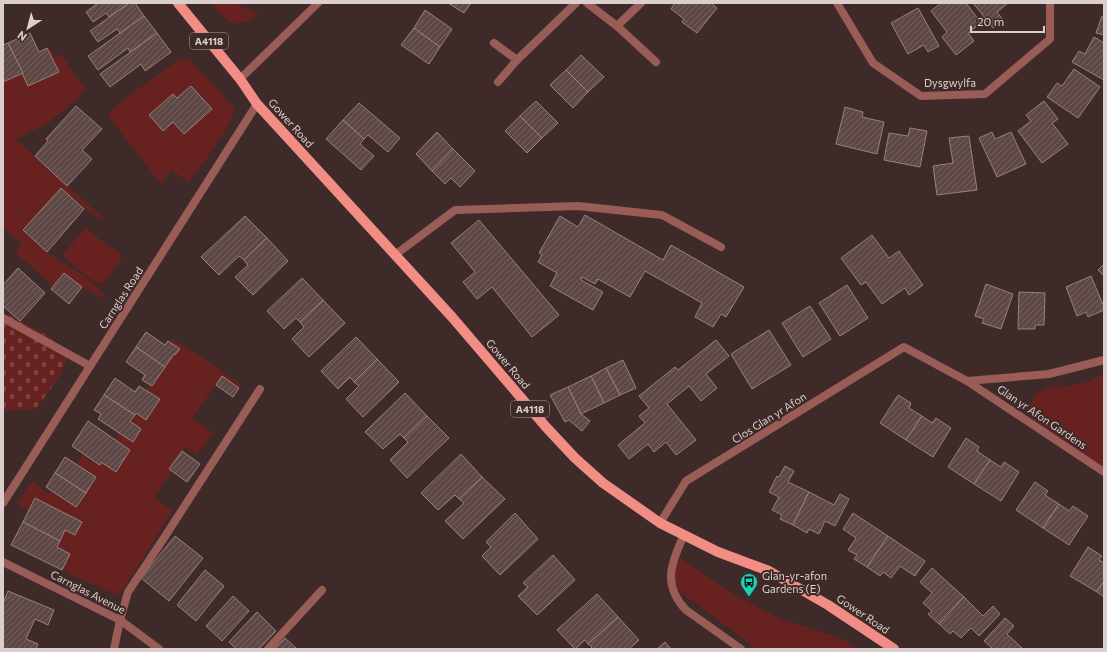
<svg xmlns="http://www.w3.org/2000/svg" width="1107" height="652" viewBox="0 0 1107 652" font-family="Commissioner,sans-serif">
  <defs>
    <pattern id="cemetery-stones" width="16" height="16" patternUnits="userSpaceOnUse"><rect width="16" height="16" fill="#672220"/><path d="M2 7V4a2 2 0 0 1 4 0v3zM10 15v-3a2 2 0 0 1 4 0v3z" fill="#7c413f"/></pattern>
    <pattern id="building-hatch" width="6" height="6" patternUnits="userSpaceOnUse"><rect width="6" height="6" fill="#5d4846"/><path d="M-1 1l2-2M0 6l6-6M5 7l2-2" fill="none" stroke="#746160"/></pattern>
  </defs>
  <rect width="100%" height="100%" fill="#3e2b29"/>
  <!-- green -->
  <g fill="#672220" fill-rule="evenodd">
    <path d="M212,3h23l25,12c-26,13 -31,12 -48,-12z"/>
    <path d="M49,46l6,11 6,-3 24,36 -10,11 -27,22 -32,16 51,47 39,34 -9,-2 -36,-30 -38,42c8,7 15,15 24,22 18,14 50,28 60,48l-25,-13 -18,-14 -11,13 -38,-34 7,-7 -19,-18v-145l20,-9 35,-1 -11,-24z"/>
    <path d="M188,58l43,46c1,0 3,5 3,5 1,13 -36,61 -45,73l-17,-12 -11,14 -28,-36 -25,-34 11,-11 59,-43zM173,94l4,4 35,11 -28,25 -11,-12 -10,9 -14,-16z"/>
    <path d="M86,228l19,16 8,4 8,6v5l-17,24h-7l-10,-7 -23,-19v-4z"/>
    <path d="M172,339l30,18 39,28 -2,3 -17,-12 -30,42 21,15 -16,22 -12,-8 -16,22 3,2 -18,27 18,13 -53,85 -57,-26 8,-16 -13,-7 8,-17 10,5 7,-13 -47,-24 -6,12 -12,-6 15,-23 16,13 3,-3 26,16 19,-30 -20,-12 6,-10 15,10 1,-1 2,1 1,-3 15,10 14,-22 -15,-11 5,-6 13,8 8,-12 -11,-8 6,-8 10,7 14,-20 -14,-10 3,-5 3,1 22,-32 2,1 3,-6 -9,-6z"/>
    <path d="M1104,374v93l-73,-48 -3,-11 9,-15 12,-6h17l22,-5z"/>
    <path d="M677,556l59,40 45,23 47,15 14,5 16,10h-101l-57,-43 -22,-15 -3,-6 -2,-11z"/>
  </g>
  <!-- cemetery -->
  <path fill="url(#cemetery-stones)" d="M3,312l45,24 20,20 -7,18 -25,35 -33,1z"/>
  <!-- building -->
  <g fill="url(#building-hatch)" stroke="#97807d">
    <path d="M98,3h31l-20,14 -3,-4 -13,9 -7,-10z"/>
    <path d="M129,3h6l9,13 -24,17 -3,-4 -19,13 -8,-11z"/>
    <path d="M448,3h23l-7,10z"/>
    <path d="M675,3h36l6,5 -20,25 -15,-11 2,-3 -13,-10z"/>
    <path d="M941,3h25l15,20 -13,10 6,8 -18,14 -14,-18 5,-5 -16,-21z"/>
    <path d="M973,3h35l-11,9 6,8 -10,8z"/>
    <path d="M918,8l21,38 -11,6 -4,-7 -16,9 -17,-31z"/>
    <path d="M425,10l27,19 -12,18 -26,-19z"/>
    <path d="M144,16l13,17 -27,19 -2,-4 -30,22 -10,-14z"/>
    <path d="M1102,16l2,1v18l-8,-2z"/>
    <path d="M414,28l26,19 -11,17 -28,-19z"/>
    <path d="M30,33l9,19 8,-4 12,24 -31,14 -20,-43z"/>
    <path d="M157,33l14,19 -26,19 -4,-7 -31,23 -10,-13z"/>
    <path d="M1094,37l10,6v37l-32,-18 7,-11 6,3z"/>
    <path d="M8,43l15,30 -20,9v-37z"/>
    <path d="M581,55l23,22 -16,15 -22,-22z"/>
    <path d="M1074,69l26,18 -22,31 -31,-21 10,-14 5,3z"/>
    <path d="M566,70l22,22 -15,16 -23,-23z"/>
    <path d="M191,86l21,23 -28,25 -11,-12 -10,9 -14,-16 24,-21 4,4z"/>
    <path d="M536,101l22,22 -16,15 -22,-22z"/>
    <path d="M1044,101l14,18 -6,4 16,21 -26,19 -24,-32 13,-10 -5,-6z"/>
    <path d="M359,103l41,35 -12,14 -20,-17 -4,4 -21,-19z"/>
    <path d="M76,106l26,23 -20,21 10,9 -25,27 -32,-30 13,-15 -2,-2z"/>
    <path d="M845,107l18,5 -1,5 22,5 -7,32 -41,-10z"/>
    <path d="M520,116l22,22 -15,15 -22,-22z"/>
    <path d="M343,120l21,19 -4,5 14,12 -13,14 -35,-31z"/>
    <path d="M910,128l17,3 -7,36 -36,-7 5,-27 19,3z"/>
    <path d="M437,132l16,17 -21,22 -16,-17z"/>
    <path d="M992,132l3,7 16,-7 15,32 -29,13 -18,-39z"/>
    <path d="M969,136l8,54 -40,5 -4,-29 20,-3 -4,-25z"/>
    <path d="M453,149l22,22 -15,16 -9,-9 -6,6 -13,-13z"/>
    <path d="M61,188l23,21 -37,43 -24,-22z"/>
    <path d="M585,215l78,45 8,-15 73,42 -18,30 -5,-3 -8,13 -18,-10 7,-14 -57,-32 -15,26 -32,-18 -3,5 -13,-7 -1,3 22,12 -10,18 -43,-24 7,-13 -19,-11 4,-7 -3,-2 21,-37 18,11z"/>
    <path d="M245,216l22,22 -23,22 -5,-4 -20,19 -18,-18z"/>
    <path d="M479,220l80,95 -27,22 -40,-50 -15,12 -14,-17 12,-10 -24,-29z"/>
    <path d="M872,235l17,23 10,-7 24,34 -14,10 -4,-7 -23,16 -16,-22 -5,3 -20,-27z"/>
    <path d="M267,238l21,23 -35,34 -18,-18 13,-12 -4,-5z"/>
    <path d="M1104,264v12l-6,-6z"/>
    <path d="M18,268l27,25 -25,28 -17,-15v-21z"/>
    <path d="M64,273l18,14 -13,17 -18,-15z"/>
    <path d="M1091,276l13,31v3l-16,7 -2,-5 -9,4 -11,-29z"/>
    <path d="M302,278l21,22 -23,22 -4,-4 -12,11 -17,-18z"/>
    <path d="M986,284l27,10 -12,35 -19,-6 2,-4 -9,-3z"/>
    <path d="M847,285l21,33 -28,18 -21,-33z"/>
    <path d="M1019,292l26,1 -1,32h-9v4h-17z"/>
    <path d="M323,300l22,23 -36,34 -17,-18 12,-12 -4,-5z"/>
    <path d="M810,306l21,33 -28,18 -21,-34z"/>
    <path d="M769,330l22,35 -39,24 -21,-35z"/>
    <path d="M146,332l19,13 3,-4 12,8 -5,6 -1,-1 -9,13 -29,-20z"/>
    <path d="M356,337l21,22 -23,23 -4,-5 -12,12 -17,-18z"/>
    <path d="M716,340l13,16 -23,18 11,14 -16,13 -12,-15 -22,18 29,36 -20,15 -10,-13 -12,10 -6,-8 -19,15 -11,-14 27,-22 -6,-7 10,-8 -10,-12 36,-29 3,3z"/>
    <path d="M136,347l29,20 -13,19 -10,-6 3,-5 -19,-13z"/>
    <path d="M377,359l22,23 -36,35 -17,-18 13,-13 -5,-4z"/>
    <path d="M623,360l13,28 -16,7 -14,-27z"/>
    <path d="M606,368l14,27 -16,8 -13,-27z"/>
    <path d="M222,376l17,12 -6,9 -17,-12z"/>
    <path d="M591,376l13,27 -23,11 -13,-27z"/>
    <path d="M115,378l20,14 4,-6 21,13 -14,21 -10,-7 -1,2 -31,-20z"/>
    <path d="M568,387l13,27 9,7 -8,10 -13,-11 -4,2 -15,-27z"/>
    <path d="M405,393l22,23 -23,22 -4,-4 -17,15 -18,-17z"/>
    <path d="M104,395l31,20 -5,6 11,8 -8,13 -35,-23 3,-5 -7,-4z"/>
    <path d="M898,395l13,8 -2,5 13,8 -16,24 -26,-17z"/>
    <path d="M427,416l22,22 -42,40 -17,-18 18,-18 -4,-4z"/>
    <path d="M922,416l10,7 4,-5 15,10 -18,29 -27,-17z"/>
    <path d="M88,421l42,29 -14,22 -15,-10 -1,3 -2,-1 -26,-18z"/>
    <path d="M966,438l13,9 -2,4 13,9 -16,24 -26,-17z"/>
    <path d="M182,451l18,13 -13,18 -18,-13z"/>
    <path d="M461,454l21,23 -23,22 -4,-4 -17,15 -17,-17z"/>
    <path d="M65,457l31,20 -10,16 -31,-20z"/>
    <path d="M990,460l11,7 3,-5 15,10 -18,29 -27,-17z"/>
    <path d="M785,466l9,5 -6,11 21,10 -16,33 -13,-6 2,-4 -10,-5 7,-13 -10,-5 8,-16 2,1z"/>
    <path d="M55,473l31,20 -10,14 -30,-20z"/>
    <path d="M482,477l23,22 -42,40 -18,-18 19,-18 -5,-4z"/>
    <path d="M1035,482l13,9 -3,4 14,9 -16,24 -27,-18z"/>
    <path d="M809,492l25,13 6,-11 9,5 -14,27 -10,-5 -6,13 -10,-5 -2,4 -14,-8z"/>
    <path d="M35,498l47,24 -7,13 -10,-5 -5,11 -37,-19z"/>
    <path d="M1059,504l10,7 4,-5 15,10 -19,29 -26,-17z"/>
    <path d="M515,513l23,26 -38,36 -18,-19 9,-9 -5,-5z"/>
    <path d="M853,513l35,23 -21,31 -13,-8 3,-4 -9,-5 8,-12 -13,-9z"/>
    <path d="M23,522l37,19 -3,6 13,7 -8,16 -51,-25z"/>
    <path d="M175,536l28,22 -34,43 -28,-23z"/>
    <path d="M888,536l37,25 -10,15 -15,-10 -9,12 -8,-6 -3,4 -13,-9z"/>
    <path d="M1088,547l14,9 -3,4 5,3v18l-7,11 -27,-16z"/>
    <path d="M553,555l22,25 -38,35 -19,-19 10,-9 -5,-4z"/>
    <path d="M932,568l32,29 -25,27 -11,-10 4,-3 -9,-8 9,-10 -12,-11z"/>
    <path d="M205,570l19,16 -28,35 -19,-16z"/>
    <path d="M1104,581v16l-7,-5z"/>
    <path d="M8,591l46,19 -6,15 -13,-6 -9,20 12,5 -2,5h-33v-46z"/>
    <path d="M597,594l21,23 -30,27 -3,-4 -10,9 -18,-19z"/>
    <path d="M233,596l16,15 -27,30 -16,-15z"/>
    <path d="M964,597l19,19 10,-10 7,8 -21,22 -8,-8 -10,10 -8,-7 -3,3 -11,-10z"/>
    <path d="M257,612l19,19 -17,18h-23l-7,-7z"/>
    <path d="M618,617l21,23 -10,9h-39l2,-2 -4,-3z"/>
    <path d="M1005,618l9,8 -7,8 16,15h-32l1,-1 -8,-7z"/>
    <path d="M285,638l12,11h-23z"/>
    <path d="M665,642l6,7h-14z"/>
  </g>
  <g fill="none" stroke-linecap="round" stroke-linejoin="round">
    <!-- service -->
    <g stroke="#9a5c57" stroke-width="8">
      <path d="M395,255l60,-45 123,-4 84,9 59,32"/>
      <path d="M3,318l87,48"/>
      <path d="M684,535c-13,28 -22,50 2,75l55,39"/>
      <path d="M114,649l6,-29 8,-28 36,-54 96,-149"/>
      <path d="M268,649l54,-59"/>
    </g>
    <!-- minor -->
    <g stroke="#9a5c57" stroke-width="8">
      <path d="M587,3l30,23 39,36"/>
      <path d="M837,3l36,60 48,33 64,-2 65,-55v-36"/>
      <path d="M617,26l24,-23"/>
      <path d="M494,43l23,17"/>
      <path d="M498,82l19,-22 59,-57"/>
      <path d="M967,381l82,-7 55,-14"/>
      <path d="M3,503l254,-399"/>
      <path d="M660,523l26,-42 218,-134 63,34 137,91"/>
      <path d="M3,562l117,58 39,29"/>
    </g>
    <!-- tertiary -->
    <path stroke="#9a5c57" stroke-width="8" d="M240,79l78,-76"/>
    <!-- primary -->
    <path stroke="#f28d85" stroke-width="10" d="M178,3l62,76 17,25 195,213 94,110 29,31 28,25 57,40 58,29 51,19 59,34 66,44"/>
  </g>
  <!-- icons -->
  <defs>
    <g id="bus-pin" transform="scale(0.9)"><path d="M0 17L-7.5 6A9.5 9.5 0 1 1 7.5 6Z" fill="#17d5b3" stroke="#3e2b29"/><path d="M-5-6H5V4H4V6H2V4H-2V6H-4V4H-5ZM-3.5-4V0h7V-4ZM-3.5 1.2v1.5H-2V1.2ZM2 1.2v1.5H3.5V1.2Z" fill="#111"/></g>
  </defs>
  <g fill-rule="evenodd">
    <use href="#bus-pin" x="749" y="582"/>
  </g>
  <g text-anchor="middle" stroke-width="4" stroke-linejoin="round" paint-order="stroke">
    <!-- shield labels -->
    <g fill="#3e2b29" stroke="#ac9e9c" stroke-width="1">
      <rect x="190" y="33" width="38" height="16" rx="3"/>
      <rect x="511" y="401" width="38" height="16" rx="3"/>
    </g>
    <g font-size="10" font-weight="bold" fill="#dbcfcd">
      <text x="209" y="45">A4118</text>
      <text x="530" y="413">A4118</text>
    </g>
    <!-- street labels -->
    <g font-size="11" fill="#dbcfcd" stroke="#3e2b29">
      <text x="950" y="87">Dysgwylfa</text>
      <text transform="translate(291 123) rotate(48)" y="4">Gower Road</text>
      <text transform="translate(121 298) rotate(-57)" y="4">Carnglas Road</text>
      <text transform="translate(508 364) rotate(50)" y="4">Gower Road</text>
      <text transform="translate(1042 417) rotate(34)" y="4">Glan yr Afon Gardens</text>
      <text transform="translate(769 418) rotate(-32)" y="4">Clos Glan yr Afon</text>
      <text transform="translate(88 592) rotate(27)" y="4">Carnglas Avenue</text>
      <text transform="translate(863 614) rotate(34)" y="4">Gower Road</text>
    </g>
    <!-- poi labels -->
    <g font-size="11" fill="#dbcfcd" stroke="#3e2b29" text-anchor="start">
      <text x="762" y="580">Glan-yr-afon<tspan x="762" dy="13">Gardens (E)</tspan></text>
    </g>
  </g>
  <!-- border -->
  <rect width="1107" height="652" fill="none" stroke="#dbcfcd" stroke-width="8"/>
  <!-- north arrow -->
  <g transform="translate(28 28) rotate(216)" stroke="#3e2b29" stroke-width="3" paint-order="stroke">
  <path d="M0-3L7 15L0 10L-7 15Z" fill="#dbcfcd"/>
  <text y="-6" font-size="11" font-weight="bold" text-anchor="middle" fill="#dbcfcd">N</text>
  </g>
  <!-- scale -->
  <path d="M971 26v6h73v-6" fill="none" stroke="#dbcfcd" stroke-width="2"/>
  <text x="977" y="26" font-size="12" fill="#dbcfcd" stroke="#3e2b29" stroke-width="3" paint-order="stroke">20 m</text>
</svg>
